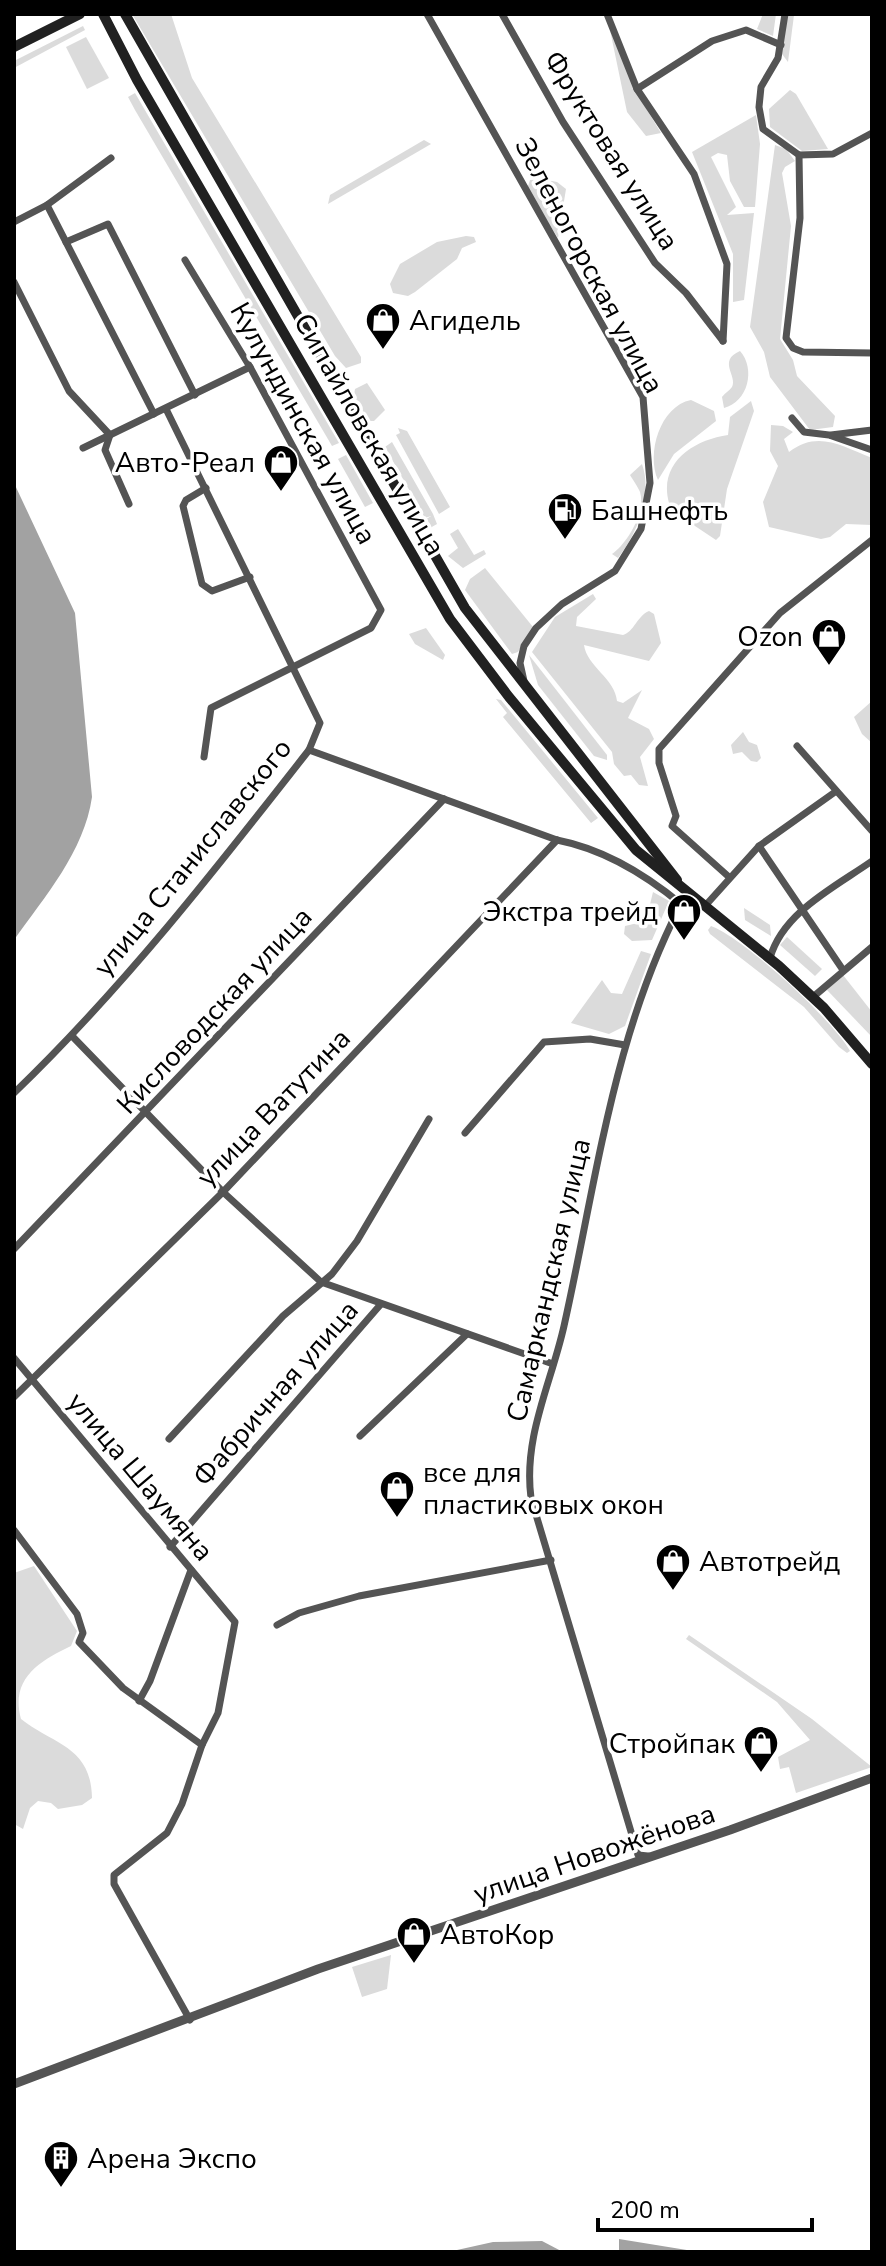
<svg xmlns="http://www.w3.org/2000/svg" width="886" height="2266" viewBox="0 0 886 2266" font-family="'Nunito Sans',sans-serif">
  <rect width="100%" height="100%" fill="#fff"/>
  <!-- green -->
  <g fill="#dbdbdb">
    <path d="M132,14h39l21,64 169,279v6l-15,5 -11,-12z"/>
    <path d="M763,14h13l-3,22 -16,-7z"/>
    <path d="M787,14l7,1 -6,47 -6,-8z"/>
    <path d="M83,26l2,4 -71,38v-7z"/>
    <path d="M610,30l25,60 26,43 -15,3 -19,-24z"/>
    <path d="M86,37l23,41 -22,11 -21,-42z"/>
    <path d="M790,90l6,4 32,55 -26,2 -32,-24 -1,-18z"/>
    <path d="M135,93l204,350 -7,3 -197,-336 -7,-13z"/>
    <path d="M756,115l4,29 -5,63h-11l-14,-26 -3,-26 -9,-2 -7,4 25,50 -9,8 27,-2 -10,87 -11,2v-48l-41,-102z"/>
    <path d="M424,140l7,4 -103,60 2,-9z"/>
    <path d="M775,145l11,4 9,12 -10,6 -3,6 9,53 -11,113 13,21 4,16 38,40 -2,11 -23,3 -40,-53 -6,-25 -14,-25z"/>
    <path d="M542,179l15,3 9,7 -8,49 -31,-49 3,-9z"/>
    <path d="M466,236l8,1 2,5 -14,6 -5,11 -42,33 -7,4 -15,-3 -3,-9 10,-20 37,-22z"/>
    <path d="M740,351c16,18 8,51 -16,57l-2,-11c3,-4 7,-6 10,-10 6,-11 -15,-26 8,-36z"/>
    <path d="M367,383l18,27 -11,11h-6l-14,-26 1,-6z"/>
    <path d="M691,400l23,11 2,10 -42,33 -16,26c-12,-26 2,-74 33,-80z"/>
    <path d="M751,401l3,10 -27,78 -7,47 -4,4 -30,-20 -17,-17c-11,-40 24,-63 59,-68l2,-18z"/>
    <path d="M771,425l12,1 10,6 -9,7 5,13c29,-22 52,-6 83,6v67l-26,-1 -16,13 -9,2 -52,-12 -6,-25 15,-36 -8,-15z"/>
    <path d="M398,428l9,3 43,76 -11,7 -43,-79 4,-2z"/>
    <path d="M392,442l41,72 4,10 -7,4 -5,-8 6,-4 -6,2 -40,-71z"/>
    <path d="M346,455l27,48 -8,4 -27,-48z"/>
    <path d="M642,464c11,32 -5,69 -24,94l-6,-4c15,-10 34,-42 28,-62 -2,-5 -7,-12 -10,-17z"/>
    <path d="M458,529l16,26 10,-5 2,4 -23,14 -15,-12 10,-8 -8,-14z"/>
    <path d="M485,568l48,59 -15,25 -6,2 -47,-64 5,-11z"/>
    <path d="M593,594l3,5 -19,18 -1,9 47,9c11,-3 14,-19 26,-24l5,3 7,29 -12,18 -65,-16c3,22 31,33 33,56l6,2 19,-13 -14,28 21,11 5,10 -14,18 8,29 -9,-1 -8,-10 -7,1 -10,-12 -2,-12 -80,-100 23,-35z"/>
    <path d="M426,628l19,27 -2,5 -28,-16 -6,-10z"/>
    <path d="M529,655l78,100v5l-13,-4 -56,-71z"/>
    <path d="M496,699l5,1 97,118 -7,5 -88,-106 4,-4z"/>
    <path d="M872,701v42l-10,-9 -8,-17z"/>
    <path d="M743,732l6,10 8,3 4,13 -4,4 -6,-1 -9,-9 -9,2 -2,-9z"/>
    <path d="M653,892l16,9 -17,39 -20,1 -8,-7 1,-8 21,-5z"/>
    <path d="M744,908l26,17 1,11 -26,-16z"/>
    <path d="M711,926c33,12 122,94 139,125l-3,2 -8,-6 -35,-40 -94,-73 -2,-4z"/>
    <path d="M787,937l35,32 -7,7 -35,-31z"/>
    <path d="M641,951l10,3 -26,72 -16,8 -38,-11 31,-43 9,13 11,1z"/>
    <path d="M843,975l29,37v25l-45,-47z"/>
    <path d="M34,1566l43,65 -6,15c-32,15 -61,33 -50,73 33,26 70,27 71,79l-10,7 -24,4 -7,-6 -13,-2 -8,7 -7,21 -7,-4 -2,-30v-222z"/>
    <path d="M689,1635l123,84 60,48 -76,26 -7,-26 -9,2 -2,-12 32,-17 -33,-38 -91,-63z"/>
    <path d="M391,1955l-4,34 -25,8 -10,-30z"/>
  </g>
  <!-- water -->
  <g fill="#a2a2a2">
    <path d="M14,483l61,130 17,184c-8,55 -47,99 -78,143z"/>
    <path d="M619,2239l80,13h-80z"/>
    <path d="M542,2241l21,11h-115l45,-10z"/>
  </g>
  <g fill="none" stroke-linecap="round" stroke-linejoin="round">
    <!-- minor -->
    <g stroke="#545454" stroke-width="7">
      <path d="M427,14l216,383 7,86 -9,46 -26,42 -53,33 -26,24 -12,18 -4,17 4,18"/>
      <path d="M502,14l61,108 92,141 31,30 37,48"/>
      <path d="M607,14l30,75 57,85 33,90 -4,77"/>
      <path d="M785,14l-7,44 -17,29 -2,20 4,22 36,26 1,63 -14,120 7,10 10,4 69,1"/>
      <path d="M637,89l75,-48 34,-11 35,15"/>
      <path d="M799,155l34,-1 39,-21"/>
      <path d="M47,205l107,209"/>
      <path d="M14,222l33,-17 64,-47"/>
      <path d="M66,242l42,-18 87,171"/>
      <path d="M185,260l65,107 131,243 -10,18 -160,80 -7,49"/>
      <path d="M14,282l55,109 41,44 -5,15 24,54"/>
      <path d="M792,418l12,14 25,3 43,15"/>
      <path d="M831,435l41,-5"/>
      <path d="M83,448l167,-81"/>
      <path d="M206,488l-20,12 -3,6 19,78 10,7 38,-14"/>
      <path d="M797,746l75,85"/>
      <path d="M309,750l248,90c46,9 89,35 124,64"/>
      <path d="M759,846l84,124"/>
      <path d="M729,877l-57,-51 4,-10 -17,-53v-14l121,-136 92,-73"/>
      <path d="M705,906l54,-60 76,-54"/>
      <path d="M770,958c13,-46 65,-71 102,-97"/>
      <path d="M813,997l59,-50"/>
      <path d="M73,1037l150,155 98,90 232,82"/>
      <path d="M14,1093c109,-105 202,-224 295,-343l11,-27 -154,-314"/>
      <path d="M465,1133l79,-91 46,-3 35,6"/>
      <path d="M14,1249l430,-450"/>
      <path d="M14,1358l221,264 -17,91 -16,32 -20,59 -15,29 -53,42v9l76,136"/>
      <path d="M14,1397l209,-205 334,-352"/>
      <path d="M360,1436l107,-102"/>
      <path d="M169,1439l114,-123 49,-42 25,-33 72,-122"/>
      <path d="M14,1530l63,84 6,19 -4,9 44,46 79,57"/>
      <path d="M170,1547l211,-243"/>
      <path d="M277,1625l22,-12 60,-17 192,-36"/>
      <path d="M139,1701l11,-20 41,-111"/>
      <path d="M648,1856l-10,-1 -107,-357c-8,-61 20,-114 33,-172 33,-147 50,-300 123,-433"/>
    </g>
    <!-- tertiary -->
    <path stroke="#545454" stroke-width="9" d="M14,2084l304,-115 412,-139 142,-52"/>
    <!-- secondary -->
    <g stroke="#212121" stroke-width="10">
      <path d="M103,14l34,66 313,539 59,78 127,153 143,116 45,42 48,56"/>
      <path d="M125,14l340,594 212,272"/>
      <path d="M14,47l66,-33"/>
    </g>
  </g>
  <!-- icons -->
  <defs>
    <g id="shop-pin" transform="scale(1.8)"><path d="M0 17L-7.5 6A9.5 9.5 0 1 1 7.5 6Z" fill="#000" stroke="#fff"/><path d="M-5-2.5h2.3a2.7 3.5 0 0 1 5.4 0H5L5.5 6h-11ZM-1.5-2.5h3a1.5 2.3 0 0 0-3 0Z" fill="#fff"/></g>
    <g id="fuel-pin" transform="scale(1.8)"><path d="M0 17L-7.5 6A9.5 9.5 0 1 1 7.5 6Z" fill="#000" stroke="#fff"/><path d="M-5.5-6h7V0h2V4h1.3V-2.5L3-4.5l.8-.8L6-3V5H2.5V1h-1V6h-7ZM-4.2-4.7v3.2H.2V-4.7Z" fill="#fff"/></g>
    <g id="building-pin" transform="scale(1.8)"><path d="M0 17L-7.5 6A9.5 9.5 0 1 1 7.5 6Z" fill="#000" stroke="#fff"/><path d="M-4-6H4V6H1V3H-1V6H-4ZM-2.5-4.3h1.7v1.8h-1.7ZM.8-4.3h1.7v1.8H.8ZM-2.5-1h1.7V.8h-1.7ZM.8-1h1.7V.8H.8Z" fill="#fff"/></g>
  </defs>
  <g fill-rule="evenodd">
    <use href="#shop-pin" x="383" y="320"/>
    <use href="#shop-pin" x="281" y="462"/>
    <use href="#fuel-pin" x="565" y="510"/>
    <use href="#shop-pin" x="829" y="636"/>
    <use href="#shop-pin" x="684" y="911"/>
    <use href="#shop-pin" x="397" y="1488"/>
    <use href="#shop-pin" x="673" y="1561"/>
    <use href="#shop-pin" x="761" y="1743"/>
    <use href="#shop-pin" x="414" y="1934"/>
    <use href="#building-pin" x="61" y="2158"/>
  </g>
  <g text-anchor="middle" stroke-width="7" stroke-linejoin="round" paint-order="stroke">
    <!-- street labels -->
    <g font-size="28" fill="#000" stroke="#fff">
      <text transform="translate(612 150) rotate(58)" y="10">Фруктовая улица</text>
      <text transform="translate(590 265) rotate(62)" y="10">Зеленогорская улица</text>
      <text transform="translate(304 423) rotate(61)" y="10">Кулундинская улица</text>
      <text transform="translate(370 434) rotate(60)" y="10">Сипайловская улица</text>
      <text transform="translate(192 857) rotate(-51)" y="10">улица Станиславского</text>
      <text transform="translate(214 1010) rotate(-47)" y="10">Кисловодская улица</text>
      <text transform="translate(273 1107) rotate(-46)" y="10">улица Ватутина</text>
      <text transform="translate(548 1280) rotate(-77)" y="10">Самаркандская улица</text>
      <text transform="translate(275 1393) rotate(-49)" y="10">Фабричная улица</text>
      <text transform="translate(141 1476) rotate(50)" y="10">улица Шаумяна</text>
      <text transform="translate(594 1853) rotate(-19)" y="10">улица Новожёнова</text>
    </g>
    <!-- poi labels -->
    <g font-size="28" fill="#000" stroke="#fff" text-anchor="start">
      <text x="409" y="330">Агидель</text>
      <text x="255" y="472" text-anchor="end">Авто-Реал</text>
      <text x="591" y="520">Башнефть</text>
      <text x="803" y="646" text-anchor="end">Ozon</text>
      <text x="658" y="921" text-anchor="end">Экстра трейд</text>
      <text x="423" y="1482">все для<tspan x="423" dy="32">пластиковых окон</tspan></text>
      <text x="699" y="1571">Автотрейд</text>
      <text x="735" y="1753" text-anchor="end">Стройпак</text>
      <text x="440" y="1944">АвтоКор</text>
      <text x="87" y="2168">Арена Экспо</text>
    </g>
  </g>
  <!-- border -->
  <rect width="886" height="2266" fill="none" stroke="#000000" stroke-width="32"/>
  <!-- scale -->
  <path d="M598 2218v12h214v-12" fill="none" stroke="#000000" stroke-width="4"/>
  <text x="610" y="2218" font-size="24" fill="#000000" stroke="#ffffff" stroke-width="6" paint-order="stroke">200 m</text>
</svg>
